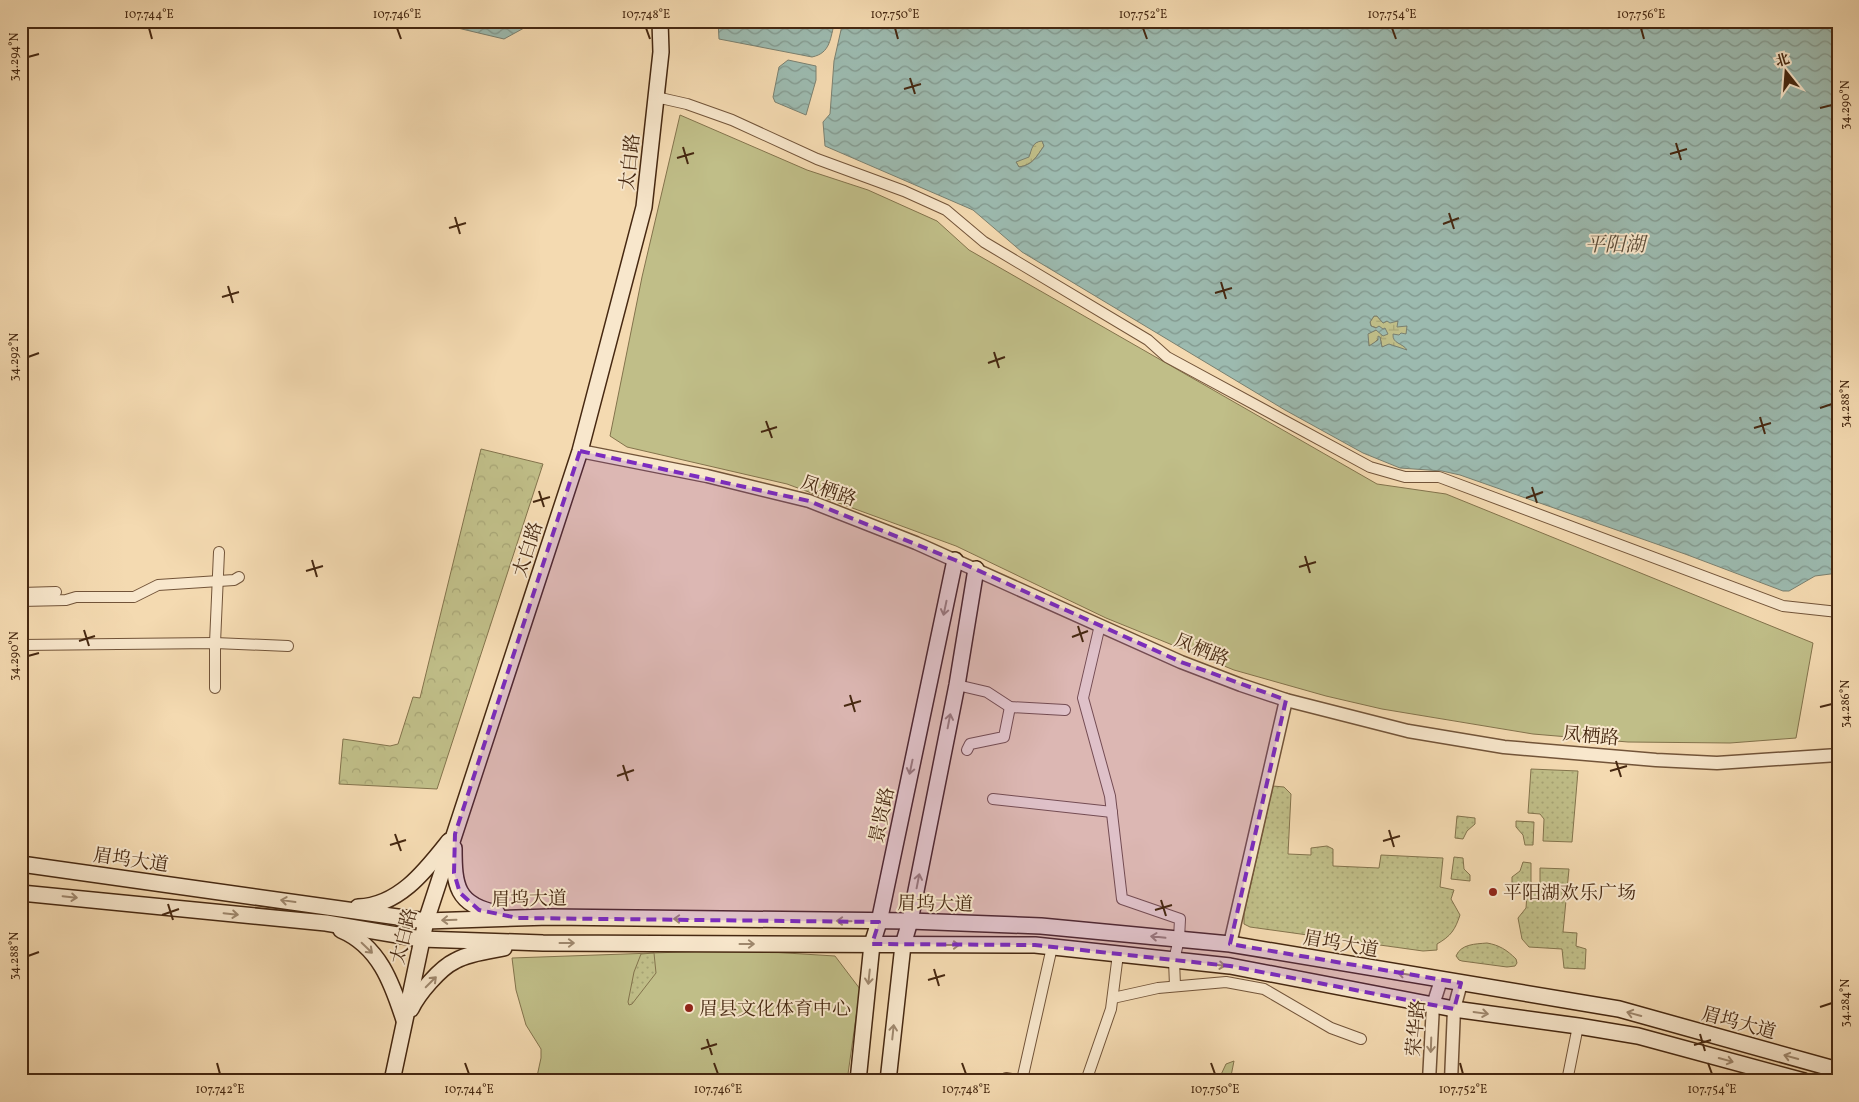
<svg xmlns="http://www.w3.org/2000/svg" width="1859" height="1102" viewBox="0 0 1859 1102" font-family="Vollkorn,'Noto Serif SC',serif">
  <defs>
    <pattern id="forest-crowns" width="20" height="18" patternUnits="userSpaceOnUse" patternTransform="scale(1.25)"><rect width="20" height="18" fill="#c0be88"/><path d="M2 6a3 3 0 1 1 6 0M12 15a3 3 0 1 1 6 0" fill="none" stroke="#a6a374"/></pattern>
    <pattern id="wetland-marsh" width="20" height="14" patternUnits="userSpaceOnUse" patternTransform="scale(1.25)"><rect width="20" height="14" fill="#c0be88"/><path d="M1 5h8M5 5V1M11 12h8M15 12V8" fill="none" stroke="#a6a374"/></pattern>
    <pattern id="garden-dots" width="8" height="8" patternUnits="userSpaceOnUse" patternTransform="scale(1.25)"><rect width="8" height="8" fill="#c0be88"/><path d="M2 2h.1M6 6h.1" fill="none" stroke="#a6a374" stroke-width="1.8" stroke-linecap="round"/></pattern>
    <pattern id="water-waves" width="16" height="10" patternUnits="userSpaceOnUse" patternTransform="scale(1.25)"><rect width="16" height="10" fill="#9cbaaf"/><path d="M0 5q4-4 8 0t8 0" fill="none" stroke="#81978d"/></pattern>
  </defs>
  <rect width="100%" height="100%" fill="#f4dab1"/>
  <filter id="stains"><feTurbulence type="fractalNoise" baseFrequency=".004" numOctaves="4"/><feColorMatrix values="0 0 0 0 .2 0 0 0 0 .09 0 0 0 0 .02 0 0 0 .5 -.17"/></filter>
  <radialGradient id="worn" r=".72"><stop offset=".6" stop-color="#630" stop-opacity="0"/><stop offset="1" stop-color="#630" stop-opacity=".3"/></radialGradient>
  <!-- grass -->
  <g fill="#c0be88" stroke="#83734c">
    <path d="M680,115l127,55 61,20 69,31 32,29 408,234 69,10 367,149 -17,95 -66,5 -102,-1 -95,-8 -151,-25 -56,-13 -92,-26 -128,-52 -150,-72 -169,-62 -160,-37 -17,-11 32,-159z"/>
    <path d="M738,950l97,6 25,33 -13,92h-311l5,-23v-9l-15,-24 -10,-35 -4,-32z"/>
    <path d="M1234,1061l-4,20h-12l8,-17z"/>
  </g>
  <!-- forest -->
  <path fill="url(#forest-crowns)" stroke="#83734c" d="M481,449l62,15 -106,325 -98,-5 4,-45 47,7 8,-2 15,-47 7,1z"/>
  <!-- wetland -->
  <g fill="url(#wetland-marsh)" stroke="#83734c">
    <path d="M1042,140l2,6c-8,11 -11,19 -25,21l-3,-5 14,-8v-6l7,-6z"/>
    <path d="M1374,316h3l6,7 4,-2h11l1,3 8,2 1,2 -2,6 -8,9 6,2 4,5 -2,1 -17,-6 -7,2 -2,-10 -7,7 -4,2 -2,-12 9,-4h7l-12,-4 -1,-4z"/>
  </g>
  <!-- garden -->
  <g fill="url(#garden-dots)" stroke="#83734c">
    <path d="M1531,769l47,2 -6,71 -29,-1 1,-22 -4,-5 -12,-1z"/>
    <path d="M1273,786l11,1 7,7 -3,60 23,1v-7l16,-2 6,3v17l46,2 2,-13 62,3 -3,29 14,3 -3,9 9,16c-5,15 -9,21 -23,29v6l-14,1 -173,-24 -6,-3v-10z"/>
    <path d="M1457,816l18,2v6l-8,7 -4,8 -8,-1z"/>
    <path d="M1516,821l18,1 -1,23h-8l-2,-10 -7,-8z"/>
    <path d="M1454,857l9,1 1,11 6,6v6l-19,-2z"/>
    <path d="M1523,862l8,1v22l-19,-1v-7l8,-6z"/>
    <path d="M1540,868l29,1 -6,63 14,1 -1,13 10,3 -1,20 -21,-1 -2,-19 -33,-2 -7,-8 -4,-21 8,-10 1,-14 13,-1z"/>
    <path d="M1487,943c12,2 20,7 29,16l1,4 -2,3 -8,1 -45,-6 -3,-1 -3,-4c5,-12 19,-12 31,-13z"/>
    <path d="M654,953l2,20 -24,31 -3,1 -1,-3 6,-30 7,-18z"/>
  </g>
  <!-- water -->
  <g fill="url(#water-waves)" stroke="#7a8070" fill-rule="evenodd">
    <path d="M428,21h97l-1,7 -20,11z"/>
    <path d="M718,21h117c-5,17 -4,32 -23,36l-93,-18z"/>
    <path d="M843,21h995v552l-23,3 -26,15h-6l-98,-37 -225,-79 -18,-4 -42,-3 -37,-15 -78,-43 -263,-158 -49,-42 -148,-64 -2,-24 7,-8 4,-53zM1042,141l2,5c-8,11 -11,19 -25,21l-3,-5 13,-5c3,-8 3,-15 13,-16zM1374,316h3l6,7 4,-2 3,2 8,-2 -1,6 10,-1 -1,8 -5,-1 -2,2 -6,-1c-1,10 10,9 14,16l-18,-6 -7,3 -2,-10 -2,-1v4l-9,6 -1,-12 8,-4 7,6 5,-2 -3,-6 -2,1 -4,-3 -3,2 -5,-2 -1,-4z"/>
    <path d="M788,60l28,6v14l-10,35 -31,-13 -2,-5 6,-30z"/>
  </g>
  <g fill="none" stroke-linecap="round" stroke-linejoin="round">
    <!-- minor casing -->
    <g stroke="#725439" stroke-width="12">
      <g id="minor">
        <path d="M656,97l31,7 45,16 85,39 87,32 42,19 38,32 164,98 19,17 203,110 35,10h34l344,129 55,6"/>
        <path d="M21,593l35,-1"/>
        <path d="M21,601l45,-1 10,-3h58l24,-12 76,-5 5,-3"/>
        <path d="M1100,625l-17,73 27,98 12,103 58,20 -1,20 -5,21 1,26"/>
        <path d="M21,645l194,-2 73,3"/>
        <path d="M957,685l30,7 23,15 55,3"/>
        <path d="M215,688v-45l4,-91"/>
        <path d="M967,750l3,-6 34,-7 6,-30"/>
        <path d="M993,799l119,13"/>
        <path d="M1113,998l45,-10 68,-6 38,7 67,39 30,11"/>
        <path d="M1022,1080l30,-133"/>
        <path d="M1006,1081v-3l18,3"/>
        <path d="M1086,1081l25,-72 7,-55"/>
        <path d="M1567,1081l11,-55"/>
      </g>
    </g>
    <!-- tertiary casing -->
    <g stroke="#725439" stroke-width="15">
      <g id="tertiary">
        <path d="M580,451l127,25 102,25 107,42 265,119 60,23 45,15 122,31 96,16 152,13 61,3 121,-8"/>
        <path d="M1230,944l56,-244"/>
        <path d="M1429,1081l4,-76 8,-25"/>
        <path d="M1451,1081l3,-72 7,-26"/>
      </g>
    </g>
    <!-- secondary casing -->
    <g stroke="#462811" stroke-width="18">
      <g id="secondary">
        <path d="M454,848c0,37 2,57 43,65"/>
        <path d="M21,864l405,57 124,-4 360,4 131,5 189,18 389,65 219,61"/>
        <path d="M21,893l305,30 95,16 122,4 492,2 195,21 224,43 124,17 60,10 166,45"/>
        <path d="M358,907c41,-1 68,-37 91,-66"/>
        <path d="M341,930c38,16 51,53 63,90"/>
        <path d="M411,1009c7,-15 29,-41 44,-48 14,-8 33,-10 49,-13"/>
        <path d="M392,1081l34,-160 154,-470 64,-244 17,-155 -1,-31"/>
        <path d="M858,1081l14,-137 7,-22 76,-362"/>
        <path d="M888,1081l15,-136 7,-24 47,-236 19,-116"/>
      </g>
    </g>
    <!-- minor -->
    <use href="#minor" stroke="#f8e7cc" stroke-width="10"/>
    <!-- tertiary -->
    <use href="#tertiary" stroke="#f8e7cc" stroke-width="12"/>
    <!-- secondary -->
    <use href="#secondary" stroke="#f8e7cc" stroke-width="15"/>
  </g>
  <!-- one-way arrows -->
  <defs><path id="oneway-shaft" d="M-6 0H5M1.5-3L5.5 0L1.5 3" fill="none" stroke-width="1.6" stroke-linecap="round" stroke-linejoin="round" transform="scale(1.25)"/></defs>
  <g stroke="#9f886e">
    <use href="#oneway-shaft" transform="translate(945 608) rotate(102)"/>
    <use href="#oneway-shaft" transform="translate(949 721) rotate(-79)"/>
    <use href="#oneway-shaft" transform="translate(911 767) rotate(102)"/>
    <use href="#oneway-shaft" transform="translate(918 881) rotate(-79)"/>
    <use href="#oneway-shaft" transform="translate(70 897) rotate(6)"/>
    <use href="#oneway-shaft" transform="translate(288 901) rotate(-172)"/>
    <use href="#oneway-shaft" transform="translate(231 914) rotate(6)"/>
    <use href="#oneway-shaft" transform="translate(681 919) rotate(-179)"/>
    <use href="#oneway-shaft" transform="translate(449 920) rotate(178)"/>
    <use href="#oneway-shaft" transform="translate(844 921) rotate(-179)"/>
    <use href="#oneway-shaft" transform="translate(1158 937) rotate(-174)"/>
    <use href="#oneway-shaft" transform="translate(567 943)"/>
    <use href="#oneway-shaft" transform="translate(747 944)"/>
    <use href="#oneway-shaft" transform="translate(952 945)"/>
    <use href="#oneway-shaft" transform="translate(367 948) rotate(44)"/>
    <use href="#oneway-shaft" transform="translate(1218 965) rotate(6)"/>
    <use href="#oneway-shaft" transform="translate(1405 974) rotate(-170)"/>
    <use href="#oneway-shaft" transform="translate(869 977) rotate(96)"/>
    <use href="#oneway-shaft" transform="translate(431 982) rotate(-45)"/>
    <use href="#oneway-shaft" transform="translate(1481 1013) rotate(8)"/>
    <use href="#oneway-shaft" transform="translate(1634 1014) rotate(-165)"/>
    <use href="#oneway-shaft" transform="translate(893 1032) rotate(-84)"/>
    <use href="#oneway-shaft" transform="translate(1431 1045) rotate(92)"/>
    <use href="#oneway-shaft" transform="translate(1791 1057) rotate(-165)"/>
    <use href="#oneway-shaft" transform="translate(1726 1060) rotate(15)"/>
  </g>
  <!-- marked area -->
  <path fill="#7b2cbf" fill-opacity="0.2" stroke="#7b2cbf" stroke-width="4" stroke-dasharray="10 6" stroke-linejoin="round" d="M580,451l229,50 146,59 226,102 105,38 -56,244 231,39 -7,26 -224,-43 -195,-21 -163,-1 7,-22 -361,-4 -39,-8 -19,-17 -6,-20 1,-39z"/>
  <!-- ticks -->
  <path fill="none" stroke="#462811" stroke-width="2" d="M149,28l3,11M397,28l4,11M646,28l4,11M895,28l3,11M1143,28l4,11M1392,28l4,11M1641,28l3,11M28,57l11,-3M910,78l5,16M904,89l17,-5M1820,108l12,-3M1676,143l5,17M683,147l5,17M1670,154l17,-5M677,158l17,-5M1449,213l5,16M455,217l5,17M1443,224l16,-6M449,228l17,-5M1221,282l5,17M228,286l5,17M1215,293l17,-5M222,297l17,-5M994,352l5,16M28,357l11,-4M988,363l17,-6M1820,408l12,-4M1760,417l5,17M766,421l6,17M1754,428l17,-5M761,432l16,-5M1532,487l5,16M539,491l5,16M1526,498l17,-6M533,502l17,-5M1305,556l5,17M312,560l5,17M1299,567l17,-5M306,571l17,-5M1078,626l5,16M84,630l5,16M1072,637l16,-6M79,641l16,-5M28,656l11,-3M850,695l5,17M844,706l17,-5M1820,707l12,-3M1616,761l5,16M623,765l5,16M1610,771l17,-5M617,776l17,-6M1389,830l5,17M395,834l6,17M1383,841l17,-5M390,845l16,-5M1161,900l5,16M168,904l5,16M1155,910l17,-5M162,915l17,-6M28,956l11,-4M934,969l5,17M928,980l17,-5M1820,1007l12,-4M1700,1034l5,17M707,1039l5,16M1694,1045l17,-5M701,1049l16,-5M217,1063l3,11M465,1063l4,11M714,1063l4,11M962,1063l4,11M1211,1063l4,11M1460,1063l3,11M1708,1063l4,11"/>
  <!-- markers -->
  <g fill="#8f2418" stroke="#f8e7cc" stroke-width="2">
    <circle cx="1493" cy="892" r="5"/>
    <circle cx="689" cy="1008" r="5"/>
  </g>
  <g text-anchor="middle" stroke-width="4" stroke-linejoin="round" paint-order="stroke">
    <!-- street labels -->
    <g font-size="19" fill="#462811" stroke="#f8e7cc">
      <text transform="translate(629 162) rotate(-84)" y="7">太白路</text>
      <text transform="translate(829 490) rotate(19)" y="7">凤栖路</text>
      <text transform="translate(527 549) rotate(-72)" y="7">太白路</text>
      <text transform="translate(1202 649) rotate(22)" y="7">凤栖路</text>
      <text transform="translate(1591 735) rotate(5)" y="7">凤栖路</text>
      <text transform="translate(881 815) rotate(-78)" y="7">景贤路</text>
      <text transform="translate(131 859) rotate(8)" y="7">眉坞大道</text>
      <text transform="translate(529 898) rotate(-1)" y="7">眉坞大道</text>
      <text transform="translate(935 903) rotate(1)" y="7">眉坞大道</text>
      <text transform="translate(403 936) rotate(-76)" y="7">太白路</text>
      <text transform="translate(1341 943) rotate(10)" y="7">眉坞大道</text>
      <text transform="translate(1739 1022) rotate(15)" y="7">眉坞大道</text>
      <text transform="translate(1415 1028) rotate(-85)" y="7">荣华路</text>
    </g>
    <!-- poi labels -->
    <g font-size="19" fill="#462811" stroke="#f8e7cc" text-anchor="start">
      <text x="1503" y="899">平阳湖欢乐广场</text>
      <text x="699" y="1015">眉县文化体育中心</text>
    </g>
    <!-- water labels -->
    <g font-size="20" font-style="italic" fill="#5c4c38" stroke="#f8e7cc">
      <text x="1615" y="251">平阳湖</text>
    </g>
  </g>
  <!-- margin -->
  <rect width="1859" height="1102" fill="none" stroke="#f4dab1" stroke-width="55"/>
  <!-- north arrow -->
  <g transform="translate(1786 72) rotate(343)" stroke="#f8e7cc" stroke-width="4" paint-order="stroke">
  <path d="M0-4L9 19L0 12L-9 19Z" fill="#462811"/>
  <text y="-8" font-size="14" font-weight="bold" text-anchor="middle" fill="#462811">北</text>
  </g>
  <rect x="28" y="28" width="1804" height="1046" fill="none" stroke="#462811" stroke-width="2"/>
  <g font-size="12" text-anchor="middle" fill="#462811">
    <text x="149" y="18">107.744°E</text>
    <text x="397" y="18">107.746°E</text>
    <text x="646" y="18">107.748°E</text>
    <text x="895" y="18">107.750°E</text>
    <text x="1143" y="18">107.752°E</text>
    <text x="1392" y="18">107.754°E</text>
    <text x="1641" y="18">107.756°E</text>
    <text transform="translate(14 57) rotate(-90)" y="4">34.294°N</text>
    <text transform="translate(1845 105) rotate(-90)" y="4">34.290°N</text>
    <text transform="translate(14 357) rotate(-90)" y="4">34.292°N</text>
    <text transform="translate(1845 404) rotate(-90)" y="4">34.288°N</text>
    <text transform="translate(14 656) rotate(-90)" y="4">34.290°N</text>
    <text transform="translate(1845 704) rotate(-90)" y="4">34.286°N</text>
    <text transform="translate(14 956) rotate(-90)" y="4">34.288°N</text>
    <text transform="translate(1845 1003) rotate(-90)" y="4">34.284°N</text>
    <text x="220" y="1093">107.742°E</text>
    <text x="469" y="1093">107.744°E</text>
    <text x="718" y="1093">107.746°E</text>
    <text x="966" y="1093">107.748°E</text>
    <text x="1215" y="1093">107.750°E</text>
    <text x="1463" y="1093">107.752°E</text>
    <text x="1712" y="1093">107.754°E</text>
  </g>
  <rect width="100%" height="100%" filter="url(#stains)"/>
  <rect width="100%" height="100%" fill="url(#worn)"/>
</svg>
